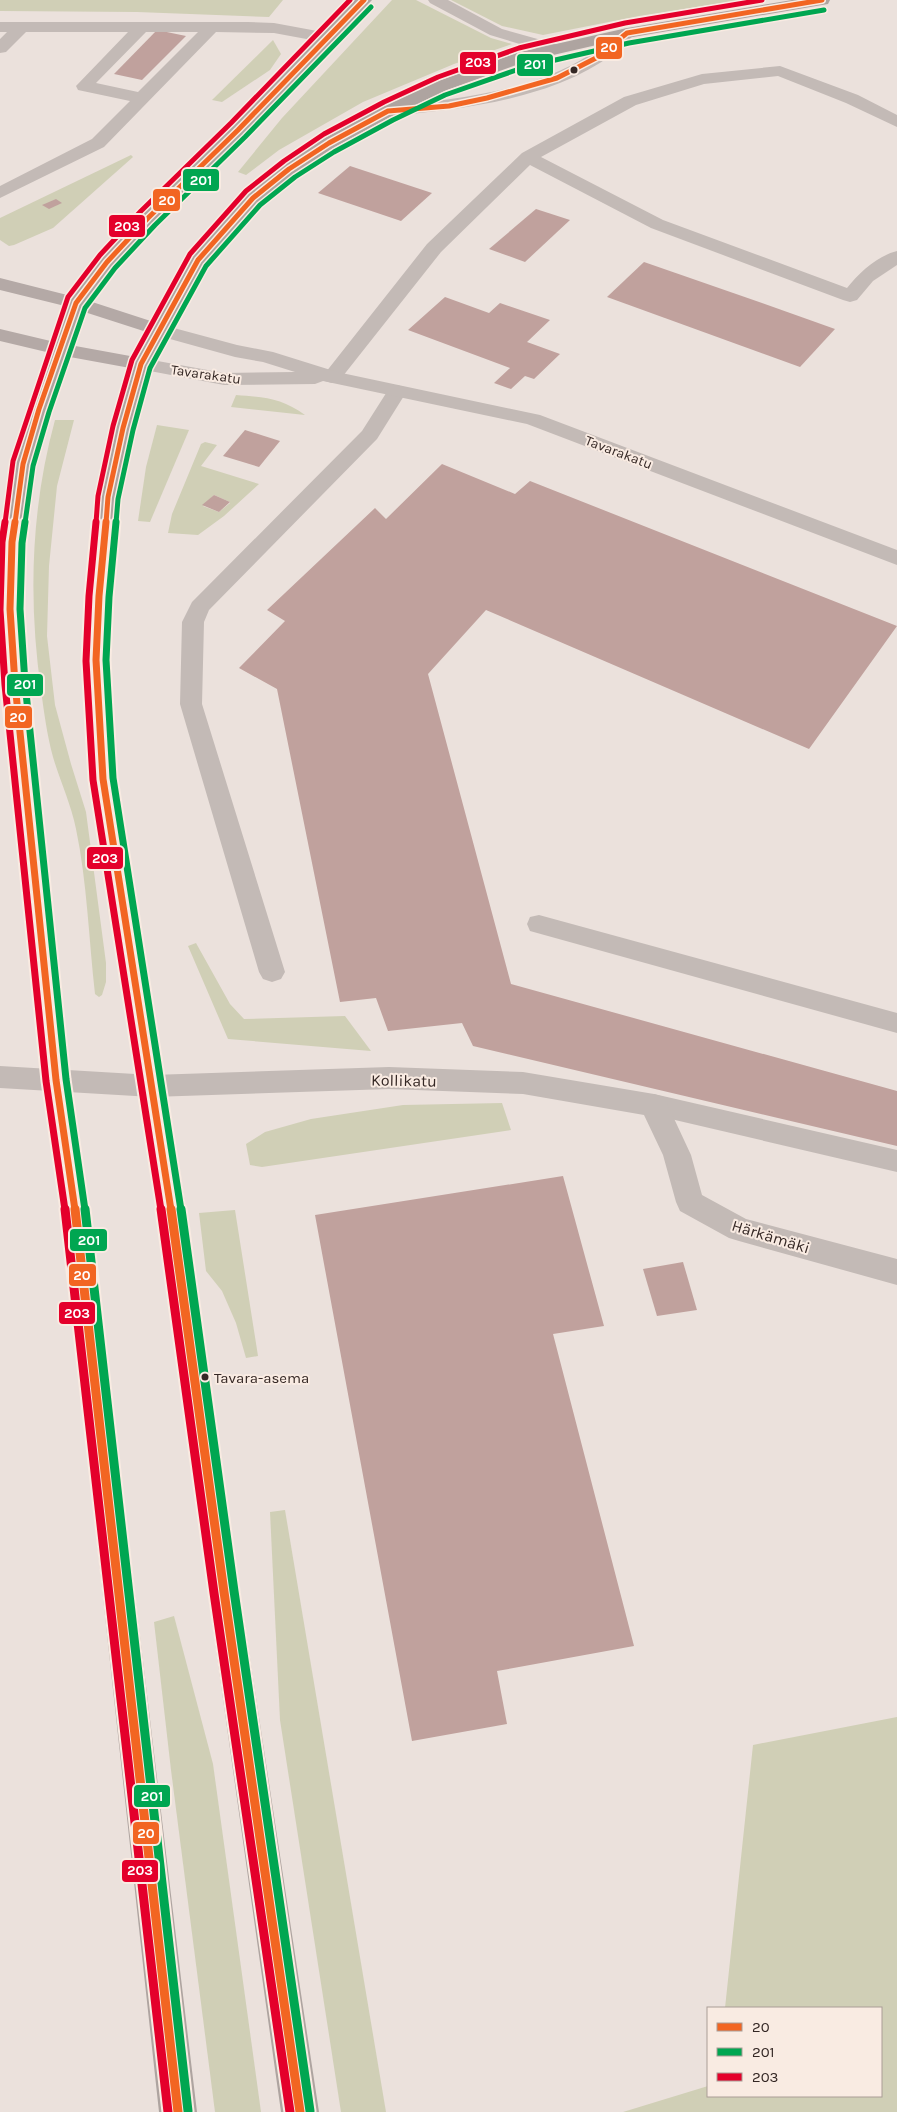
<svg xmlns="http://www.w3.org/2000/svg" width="897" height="2112" viewBox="0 0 897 2112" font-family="Karla,sans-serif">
  <rect width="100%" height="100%" fill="#ebe1dc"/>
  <!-- green -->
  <g fill="#d0cfb6" fill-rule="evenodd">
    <path d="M0,0h283l-14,17 -132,-5 -137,-1z"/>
    <path d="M392,0h24l75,38 21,6 -58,20 -91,38 -84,48 -33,25 -8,-3 44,-54z"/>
    <path d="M451,0h290l-102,16 -96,19 -41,-9z"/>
    <path d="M273,40l8,14 -11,16 -48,32 -10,-2z"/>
    <path d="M131,155l2,2 -80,71 -39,17 -5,1 -9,-6v-22z"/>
    <path d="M236,395c28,2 46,3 69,20l-74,-8z"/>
    <path d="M55,420h19l-17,66 -8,80 -2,70 8,69 16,59 15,48 20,151v19l-4,13 -3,2 -4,-3c-6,-53 -8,-113 -19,-165 -5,-25 -16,-48 -23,-72 -6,-22 -9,-45 -12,-67 -13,-91 -10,-182 14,-270z"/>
    <path d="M157,425l32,5 -39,92 -12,-1 8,-54z"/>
    <path d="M205,442l12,3 -16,21 58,18 -35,32 -26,19 -30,-2 4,-19 29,-70zM214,495l16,7v1l-11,9 -16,-6z"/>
    <path d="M196,943l34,61 14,15 101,-3 26,35 -143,-12 -40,-93z"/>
    <path d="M502,1103l9,27 -249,37 -12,-2 -4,-21 19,-12 46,-13 92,-14z"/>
    <path d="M235,1210l23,146 -12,2 -10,-35 -14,-32 -16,-20 -7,-58z"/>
    <path d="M285,1510l101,602h-45l-61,-392 -10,-208z"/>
    <path d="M174,1616l39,148 48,348h-46l-44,-342 -17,-148z"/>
    <path d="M897,1717v395h-274l85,-26v10h173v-88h-156l28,-263z"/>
  </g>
  <!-- building -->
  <g fill="#c0a19d">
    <path d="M157,30l29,6 -44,44 -28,-6z"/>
    <path d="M350,166l82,27 -31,28 -83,-28z"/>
    <path d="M56,199l6,4 -13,6 -7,-4z"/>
    <path d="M536,209l34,11 -45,42 -36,-13z"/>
    <path d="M644,262l118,41 73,26 -35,38 -193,-70z"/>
    <path d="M445,297l44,16 11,-10 50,17 -23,22 33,12 -26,25 -9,-3 -14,13 -17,-6 16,-15 -102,-38z"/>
    <path d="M245,430l35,11 -21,26 -36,-11z"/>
    <path d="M442,464l73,30 15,-13 367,145 -88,123 -323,-139 -58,64 83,310 386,107v55l-424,-100 -11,-23 -74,8 -12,-33 -36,4 -63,-313 -38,-21 46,-47 -18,-11 108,-102 11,11z"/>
    <path d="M214,495l16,7 -11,10 -17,-7z"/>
    <path d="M563,1176l41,150 -51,8 81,312 -137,25 10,53 -95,17 -97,-526z"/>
    <path d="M683,1262l14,48 -40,6 -14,-47z"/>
  </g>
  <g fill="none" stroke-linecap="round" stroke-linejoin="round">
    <!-- service -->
    <g fill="#c3bab6" fill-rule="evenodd">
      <path d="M428,0h20l54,29 57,16 2,4 -2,4 -6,1 -63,-19 -60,-32z"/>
      <path d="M0,22h248l26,1 54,10 6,2 2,3 -2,3 -6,2 -54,-10 -58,-1 -112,115 -104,51v-12l92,-47 38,-38 -52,-11 -2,-4 52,-54h-102l-20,20 -6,1v-14l7,-7h-7zM146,32h52l-60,60 -42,-9z"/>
      <path d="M627,28l6,2 2,3c-4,6 -11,11 -16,16 -60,50 -156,60 -231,67l-6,-1 -3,-4 3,-4 6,-1c69,-7 144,-14 203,-52 11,-7 20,-16 30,-24z"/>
      <path d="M780,66l78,29 39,20v12l-51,-24 -68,-27 -74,8 -68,21 -95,52 122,63 184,68c12,-15 30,-32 50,-37v14l-24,16 -16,19 -7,2 -7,-2 -192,-72 -121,-63 -89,87 -102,129 -7,2 -7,-2 -3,-4 105,-133 95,-91 102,-56 78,-23z"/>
      <path d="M397,385l7,2 3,4 -30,48 -168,171 -5,12 -2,82 83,268 -4,7 -9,3 -9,-3 -4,-7 -79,-268 2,-82 10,-20 170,-171 28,-44z"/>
      <path d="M539,915l358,98v20l-367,-102 -3,-7 3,-7z"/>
      <path d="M654,1094l243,56v22l-252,-59 -4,-8 4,-8z"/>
    </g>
    <!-- minor -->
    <g fill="#c3bab6" fill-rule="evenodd">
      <path d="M159,324l78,21 36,7 64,20 203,43 357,135v15l-370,-141 -204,-43 -8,3 -91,1 -90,-17 -3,-4 3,-4 7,-2 83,15 71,-1 -32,-10 -28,-5 -83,-23 -3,-4 3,-4z"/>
      <path d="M389,1067l134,5 131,22 10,3 27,58 11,40 44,24 151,40v26l-158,-44 -10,-3 -49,-27 -4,-9 -13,-47 -19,-40 -121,-21 -134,-5 -237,8 -10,-3 -4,-8 4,-8 10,-3z"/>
    </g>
    <!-- tertiary -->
    <path fill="#c3bab6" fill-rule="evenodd" d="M0,1066l152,9 10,3 4,8 -4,8 -10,3 -152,-9z"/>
    <!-- secondary -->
    <g fill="#b4a9a6" fill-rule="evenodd">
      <path d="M0,278l83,21 83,27 3,4 -3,4 -7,2 -90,-29 -69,-17z"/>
      <path d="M0,329l59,14 82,15 7,2 3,4 -3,4 -7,2 -82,-15 -59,-14z"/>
    </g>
    <!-- trunk -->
    <g fill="#aea4a0" fill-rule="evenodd">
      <path d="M355,0h17l-128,134 -89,88 -41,44 -28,38 -37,105 -15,55 -11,78 -2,67 6,75 43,396 17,113 110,919h-38l-100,-919 -17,-113 -39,-396 -3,-51 1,-91 11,-78 17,-55 40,-110 31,-41 41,-44 91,-88z"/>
      <path d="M792,0h38l-2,4 -6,1 -195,33 -100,23 -80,29 -53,25 -59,32 -39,26 -36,29 -54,60 -55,102 -17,64 -15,69 -9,99 -2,64 7,119 73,442 52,371 79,520h-38l-73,-520 -50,-371 -67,-442 -7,-119 4,-64 9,-99 15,-69 19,-64 60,-108 55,-62 36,-29 41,-26 59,-32 53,-25 81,-29 111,-25z"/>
    </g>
    <!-- bus-1-far2 casing -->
    <g stroke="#f9ebe2" stroke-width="8">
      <g id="bus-1-far2">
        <path d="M15,523l8,-59 16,-55 37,-106 31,-41 41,-44 90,-88 126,-130"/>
        <path d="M106,523l2,-26 15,-69 18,-64 57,-104 55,-62 36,-29 40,-26 59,-32 61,-5 38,-8 70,-20 39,-20 31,-25 195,-33"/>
      </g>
    </g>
    <!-- bus-1-far1 casing -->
    <g stroke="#f9ebe2" stroke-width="11">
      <g id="bus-1-far1">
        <path d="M15,522l-3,20 -2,67 5,75 41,396 19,130"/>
        <path d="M106,522l-7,74 -3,64 7,119 68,431"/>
      </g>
    </g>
    <!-- bus-1 casing -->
    <g stroke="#f9ebe2" stroke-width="13">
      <g id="bus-1">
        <path d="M75,1209l103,903"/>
        <path d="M171,1209l53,383 76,520"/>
      </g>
    </g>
    <!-- bus-2-far2 casing -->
    <g stroke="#f9ebe2" stroke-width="8">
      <g id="bus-2-far2">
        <path d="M25,523l8,-57 16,-54 36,-104 30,-40 40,-43 90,-88 126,-130"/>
        <path d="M116,523l2,-24 15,-69 17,-62 56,-102 54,-61 35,-28 39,-25 59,-32 52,-25 80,-28 104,-24 195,-33"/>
      </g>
    </g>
    <!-- bus-2-far1 casing -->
    <g stroke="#f9ebe2" stroke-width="11">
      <g id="bus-2-far1">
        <path d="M25,522l-3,21 -2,66 5,74 41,396 19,131"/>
        <path d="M116,522l-7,75 -3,63 7,118 68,432"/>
      </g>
    </g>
    <!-- bus-2 casing -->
    <g stroke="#f9ebe2" stroke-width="13">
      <g id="bus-2">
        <path d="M85,1209l103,902"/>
        <path d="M181,1209l53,382 76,520"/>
      </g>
    </g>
    <!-- bus-3-far2 casing -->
    <g stroke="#f9ebe2" stroke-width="8">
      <g id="bus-3-far2">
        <path d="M5,523l8,-62 55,-164 32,-42 41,-44 90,-88 119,-123"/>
        <path d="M96,523l2,-27 15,-70 19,-66 58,-106 56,-63 38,-30 40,-27 60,-32 54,-25 81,-29 106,-25 137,-23"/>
      </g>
    </g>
    <!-- bus-3-far1 casing -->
    <g stroke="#f9ebe2" stroke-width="11">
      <g id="bus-3-far1">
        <path d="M5,522l-3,20 -2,68 5,75 41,396 19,129"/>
        <path d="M96,522l-7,74 -3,65 7,119 68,430"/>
      </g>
    </g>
    <!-- bus-3 casing -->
    <g stroke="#f9ebe2" stroke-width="13">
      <g id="bus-3">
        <path d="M65,1209l103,903"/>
        <path d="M161,1209l53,384 76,519"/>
      </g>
    </g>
    <!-- bus-1-far2 -->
    <use href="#bus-1-far2" stroke="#f26522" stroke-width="5"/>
    <!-- bus-1-far1 -->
    <use href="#bus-1-far1" stroke="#f26522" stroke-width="7"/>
    <!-- bus-1 -->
    <use href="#bus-1" stroke="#f26522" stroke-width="9"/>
    <!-- bus-2-far2 -->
    <use href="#bus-2-far2" stroke="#00a651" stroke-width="5"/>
    <!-- bus-2-far1 -->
    <use href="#bus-2-far1" stroke="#00a651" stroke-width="7"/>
    <!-- bus-2 -->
    <use href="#bus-2" stroke="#00a651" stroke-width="9"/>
    <!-- bus-3-far2 -->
    <use href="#bus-3-far2" stroke="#e4002b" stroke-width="5"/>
    <!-- bus-3-far1 -->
    <use href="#bus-3-far1" stroke="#e4002b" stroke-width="7"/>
    <!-- bus-3 -->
    <use href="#bus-3" stroke="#e4002b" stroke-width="9"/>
  </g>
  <!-- markers -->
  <g fill="#342724" stroke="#f9ebe2" stroke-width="2">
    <circle cx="574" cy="70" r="4.5"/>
    <circle cx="205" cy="1377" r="4.5"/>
  </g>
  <g text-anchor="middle" stroke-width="4" stroke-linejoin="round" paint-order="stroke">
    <!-- far-street labels -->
    <g font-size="14" fill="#342724" stroke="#f9ebe2">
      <text transform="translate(206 374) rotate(8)" y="5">Tavarakatu</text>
      <text transform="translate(619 452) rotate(21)" y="5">Tavarakatu</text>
    </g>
    <!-- bus labels -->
    <g font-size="15" fill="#342724" stroke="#f9ebe2" text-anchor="start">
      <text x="214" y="1383">Tavara-asema</text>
    </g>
    <!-- street labels -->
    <g font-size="16" fill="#342724" stroke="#f9ebe2">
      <text transform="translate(404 1080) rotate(1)" y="6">Kollikatu</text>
      <text transform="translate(771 1236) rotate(17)" y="6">Härkämäki</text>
    </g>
  </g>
  <g stroke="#f9ebe2" stroke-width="2">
    <rect x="595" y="36" width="28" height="24" rx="5" fill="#f26522"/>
    <rect x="459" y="51" width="38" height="24" rx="5" fill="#e4002b"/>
    <rect x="516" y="53" width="38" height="24" rx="5" fill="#00a651"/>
    <rect x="182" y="168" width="38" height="24" rx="5" fill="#00a651"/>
    <rect x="152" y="188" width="29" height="24" rx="5" fill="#f26522"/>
    <rect x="108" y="214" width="38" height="24" rx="5" fill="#e4002b"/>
    <rect x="6" y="673" width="38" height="24" rx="5" fill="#00a651"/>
    <rect x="4" y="705" width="29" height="24" rx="5" fill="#f26522"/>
    <rect x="86" y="846" width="38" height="24" rx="5" fill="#e4002b"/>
    <rect x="69" y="1228" width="39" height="24" rx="5" fill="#00a651"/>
    <rect x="68" y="1263" width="29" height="24" rx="5" fill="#f26522"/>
    <rect x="58" y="1301" width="38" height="24" rx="5" fill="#e4002b"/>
    <rect x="133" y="1784" width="38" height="24" rx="5" fill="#00a651"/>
    <rect x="132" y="1821" width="28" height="24" rx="5" fill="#f26522"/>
    <rect x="121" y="1859" width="38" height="24" rx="5" fill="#e4002b"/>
  </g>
  <g font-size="14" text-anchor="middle" font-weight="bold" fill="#fff">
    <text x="609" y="52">20</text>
    <text x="478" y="67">203</text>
    <text x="535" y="69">201</text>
    <text x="201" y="185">201</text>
    <text x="167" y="205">20</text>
    <text x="127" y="231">203</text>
    <text x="25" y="689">201</text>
    <text x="18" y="722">20</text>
    <text x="105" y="863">203</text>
    <text x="89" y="1245">201</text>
    <text x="82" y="1280">20</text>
    <text x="77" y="1318">203</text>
    <text x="152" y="1801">201</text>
    <text x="146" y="1838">20</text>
    <text x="140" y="1875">203</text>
  </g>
  <!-- legend -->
  <rect x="707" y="2007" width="175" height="90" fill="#f9ebe2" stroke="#aa9d96"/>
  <rect x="717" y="2023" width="25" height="8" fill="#f26522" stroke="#aa9d96"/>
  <text x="752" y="2032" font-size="15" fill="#342724">20</text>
  <rect x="717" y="2048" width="25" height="8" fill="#00a651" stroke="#aa9d96"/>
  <text x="752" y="2057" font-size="15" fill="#342724">201</text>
  <rect x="717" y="2073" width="25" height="8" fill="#e4002b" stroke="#aa9d96"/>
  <text x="752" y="2082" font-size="15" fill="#342724">203</text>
</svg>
